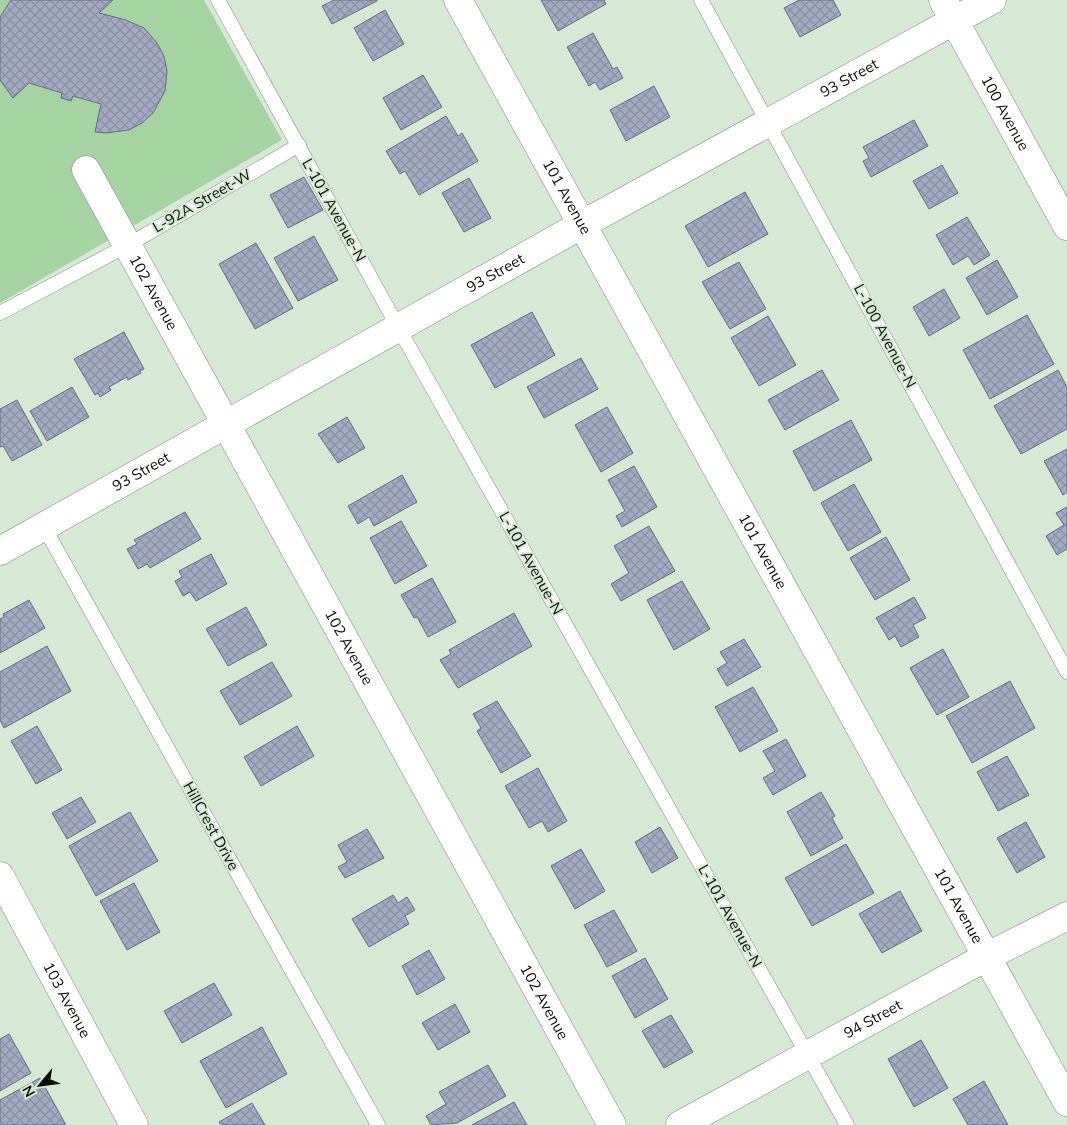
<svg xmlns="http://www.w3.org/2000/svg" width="1067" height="1125" viewBox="0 0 1067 1125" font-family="Mulish,sans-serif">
  <defs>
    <pattern id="building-cross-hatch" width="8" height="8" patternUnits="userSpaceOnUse" patternTransform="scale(1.25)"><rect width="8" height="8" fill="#a3aac1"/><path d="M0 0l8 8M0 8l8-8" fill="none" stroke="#8b91a4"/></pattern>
  </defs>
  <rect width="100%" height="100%" fill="#d6e9d4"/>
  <!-- green -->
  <path fill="#a5d3a2" d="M0,0h204l78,140 -282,163z"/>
  <!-- building -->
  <g fill="url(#building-cross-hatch)" stroke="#676d83">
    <path d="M11,0h102l-14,13 27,7 18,8 13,15 7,13 3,15 -2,20 -12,22 -11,10 -13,7 -24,3 -10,-1 6,-28 -28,-8 -2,5 -10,-3 1,-5 -33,-10 -16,15 -13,-18v-63z"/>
    <path d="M334,0h43v1l-45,23 -10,-18z"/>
    <path d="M541,0h63l2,4 -48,27z"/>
    <path d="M799,0h34l8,15 -41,22 -16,-29z"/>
    <path d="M385,10l19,34 -31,17 -19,-33z"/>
    <path d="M593,33l20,36 4,-2 6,11 -23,12 -5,-8 -6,4 -22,-39z"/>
    <path d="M423,75l19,32 -41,23 -18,-32z"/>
    <path d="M654,86l16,31 -44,24 -16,-31z"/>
    <path d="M446,116l12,20 4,-3 16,28 -59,34 -14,-24 -5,3 -14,-23z"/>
    <path d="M914,120l14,26 -57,31 -8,-16 6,-3 -6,-11z"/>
    <path d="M942,165l16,28 -29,16 -16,-28z"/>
    <path d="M304,177l19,33 -35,18 -18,-33z"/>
    <path d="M469,178l22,40 -27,14 -22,-39z"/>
    <path d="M745,192l23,42 -60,33 -23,-41z"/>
    <path d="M967,217l23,38 -16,10 -6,-9 -15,9 -17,-30z"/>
    <path d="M314,236l24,44 -40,21 -24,-43z"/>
    <path d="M256,243l37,65 -38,21 -36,-65z"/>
    <path d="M997,260l21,37 -31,18 -21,-37z"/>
    <path d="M739,262l27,47 -36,20 -28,-47z"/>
    <path d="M944,289l16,29 -31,18 -16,-29z"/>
    <path d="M532,312l23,43 -60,33 -24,-43z"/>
    <path d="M1027,315l27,49 -64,35 -27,-49z"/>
    <path d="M768,316l28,49 -37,21 -28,-48z"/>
    <path d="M124,332l20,37 -4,2 1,2 -13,7 -1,-3 -18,10 2,3 -11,7 -2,-4 -3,2 -21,-36z"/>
    <path d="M581,358l17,31 -54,29 -17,-31z"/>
    <path d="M822,370l17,30 -54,30 -17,-30z"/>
    <path d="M1058,370l9,17v42l-46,25 -27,-48z"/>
    <path d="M72,387l17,30 -42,24 -17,-30z"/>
    <path d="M17,400l25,45 -30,16 -9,-15 -3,1v-38z"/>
    <path d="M607,407l26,46 -32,19 -26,-47z"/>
    <path d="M347,417l18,31 -27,15 -20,-29z"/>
    <path d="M851,420l21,40 -58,31 -21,-40z"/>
    <path d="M1067,449v43l-4,3 -19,-34z"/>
    <path d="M634,466l23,41 -35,20 -6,-11 9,-5 -17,-31z"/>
    <path d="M402,475l15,27 -43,24 -5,-9 -11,7 -10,-18z"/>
    <path d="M854,484l27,48 -33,19 -27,-48z"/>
    <path d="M1067,507v42l-10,6 -11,-19 18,-11 -8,-12z"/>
    <path d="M185,512l16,27 -51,29 -3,-4 -9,5 -11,-20 10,-5 -3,-4z"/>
    <path d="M401,521l26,45 -32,18 -25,-46z"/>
    <path d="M649,526l26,45 -54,30 -10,-17 18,-11 -15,-27z"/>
    <path d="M886,537l24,43 -35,20 -25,-42z"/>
    <path d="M211,554l16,30 -31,17 -6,-9 -7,4 -8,-15 7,-4 -3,-6z"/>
    <path d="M432,578l24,44 -28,15 -11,-20 -3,1 -13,-23z"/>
    <path d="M682,581l28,48 -36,21 -27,-50z"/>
    <path d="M914,597l12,21 -13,7 6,12 -18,10 -6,-11 -6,4 -13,-22z"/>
    <path d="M29,600l16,28 -45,25v-34l4,-2 -1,-3z"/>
    <path d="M246,607l21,38 -39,21 -22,-37z"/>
    <path d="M514,613l18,33 -74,42 -18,-28 11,-6 -2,-4z"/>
    <path d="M744,639l17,28 -34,19 -10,-17 10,-6 -7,-11z"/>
    <path d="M47,646l24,45 -67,37 -4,-8v-48z"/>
    <path d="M943,649l26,48 -32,18 -27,-47z"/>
    <path d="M272,662l20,34 -52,29 -20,-34z"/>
    <path d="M1010,681l25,47 -63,35 -26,-47z"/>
    <path d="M753,687l25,44 -38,21 -25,-45z"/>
    <path d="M497,701l34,55 -30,17 -24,-42 4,-3 -8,-14z"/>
    <path d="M37,726l25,44 -26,14 -25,-43z"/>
    <path d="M297,726l17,30 -53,30 -17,-29z"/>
    <path d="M786,739l20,37 -33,19 -10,-17 12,-7 -12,-20z"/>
    <path d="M1007,756l22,39 -31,16 -21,-39z"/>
    <path d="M538,768l29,53 -19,11 -6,-11 -13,7 -24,-42z"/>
    <path d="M821,792l14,24 -3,2 11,20 -32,18 -24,-44z"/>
    <path d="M81,797l15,25 -29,17 -15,-26z"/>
    <path d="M130,812l28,49 -62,35 -27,-50z"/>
    <path d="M1026,822l19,35 -28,16 -20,-35z"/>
    <path d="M660,827l18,31 -26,15 -17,-31z"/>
    <path d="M367,829l17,29 -39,20 -7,-11 9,-5 -9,-17z"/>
    <path d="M846,844l28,49 -62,33 -27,-48z"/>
    <path d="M581,849l24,42 -30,18 -24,-43z"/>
    <path d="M134,883l26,49 -33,18 -27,-49z"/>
    <path d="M900,891l22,40 -40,22 -23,-39z"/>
    <path d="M393,895l5,8 9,-6 8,13 -10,6 4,8 -40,23 -17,-28z"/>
    <path d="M614,910l23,41 -30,16 -23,-42z"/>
    <path d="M429,950l16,29 -28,16 -15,-29z"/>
    <path d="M645,958l23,41 -33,19 -23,-42z"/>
    <path d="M214,983l18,32 -50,28 -18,-32z"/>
    <path d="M455,1004l15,28 -32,18 -16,-27z"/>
    <path d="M671,1015l22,37 -29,16 -22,-37z"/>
    <path d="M262,1027l25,47 -61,34 -26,-47z"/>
    <path d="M9,1034l22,39 -31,18v-52z"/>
    <path d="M921,1040l27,48 -34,19 -26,-48z"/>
    <path d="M488,1065l18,31 -49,27 -26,2 -5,-9 20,-12 -7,-12z"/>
    <path d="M40,1078l26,47h-66v-25z"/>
    <path d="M984,1081l24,44h-40l-15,-26z"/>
    <path d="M514,1102l13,23h-55z"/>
    <path d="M252,1103l13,22h-44l-2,-3z"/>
  </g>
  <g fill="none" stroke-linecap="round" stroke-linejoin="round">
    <!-- service casing -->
    <g stroke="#7d8e7b" stroke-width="15">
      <g id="service">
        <path d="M218,0l180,327 449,798"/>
        <path d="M701,0l366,672"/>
        <path d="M0,313l128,-68 171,-100"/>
        <path d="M44,527l334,598"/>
      </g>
    </g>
    <!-- minor casing -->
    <g stroke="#7d8e7b" stroke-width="29">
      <g id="minor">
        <path id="s1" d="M458,0l609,1102"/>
        <path id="s2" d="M86,170l526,955"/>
        <path id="s3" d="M0,876l134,249"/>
        <path id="s4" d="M680,1125l308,-169 79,-40"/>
      </g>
    </g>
    <!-- tertiary casing -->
    <g stroke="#7d8e7b" stroke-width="29">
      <g id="tertiary">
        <path id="s5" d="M0,551l583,-327 409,-224"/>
      </g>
    </g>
    <!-- secondary casing -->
    <g stroke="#7d8e7b" stroke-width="29">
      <g id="secondary">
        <path id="s6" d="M943,0l124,226"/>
      </g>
    </g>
    <!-- service -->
    <use href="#service" stroke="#fff" stroke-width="14"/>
    <!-- minor -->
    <use href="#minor" stroke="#fff" stroke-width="28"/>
    <!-- tertiary -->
    <use href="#tertiary" stroke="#fff" stroke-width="28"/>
    <!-- secondary -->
    <use href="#secondary" stroke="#fff" stroke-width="28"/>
  </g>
  <g text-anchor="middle" stroke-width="4" stroke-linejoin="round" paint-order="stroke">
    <!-- street labels -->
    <g font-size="15" fill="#080e07" stroke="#d6e9d4">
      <text dy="5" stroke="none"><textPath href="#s5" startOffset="972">93 Street</textPath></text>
      <text dy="5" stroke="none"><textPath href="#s6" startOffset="129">100 Avenue</textPath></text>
      <text dy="5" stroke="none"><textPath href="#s1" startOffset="225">101 Avenue</textPath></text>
      <text transform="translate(202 201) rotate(-30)" y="5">L-92A Street-W</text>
      <text transform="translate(334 210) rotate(61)" y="5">L-101 Avenue-N</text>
      <text dy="5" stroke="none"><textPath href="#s5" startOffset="568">93 Street</textPath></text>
      <text dy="5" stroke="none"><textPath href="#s2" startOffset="140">102 Avenue</textPath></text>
      <text transform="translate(885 336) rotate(62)" y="5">L-100 Avenue-N</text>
      <text dy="5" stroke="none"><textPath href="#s5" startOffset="162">93 Street</textPath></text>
      <text dy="5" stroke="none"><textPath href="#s1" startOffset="630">101 Avenue</textPath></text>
      <text transform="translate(531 563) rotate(61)" y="5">L-101 Avenue-N</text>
      <text dy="5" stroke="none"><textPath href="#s2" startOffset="545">102 Avenue</textPath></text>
      <text transform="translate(211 826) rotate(61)" y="5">HillCrest Drive</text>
      <text dy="5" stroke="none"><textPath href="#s1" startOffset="1035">101 Avenue</textPath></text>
      <text transform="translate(730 916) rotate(61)" y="5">L-101 Avenue-N</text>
      <text dy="5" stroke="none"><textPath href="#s3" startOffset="141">103 Avenue</textPath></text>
      <text dy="5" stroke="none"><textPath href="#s2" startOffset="950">102 Avenue</textPath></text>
      <text dy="5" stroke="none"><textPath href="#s4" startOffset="220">94 Street</textPath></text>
    </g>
  </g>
  <!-- north arrow -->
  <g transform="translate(40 1085) rotate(241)" stroke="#d6e9d4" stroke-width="4" paint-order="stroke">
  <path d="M0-4L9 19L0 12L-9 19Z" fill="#080e07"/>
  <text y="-8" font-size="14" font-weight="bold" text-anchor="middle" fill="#080e07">N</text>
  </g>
</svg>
